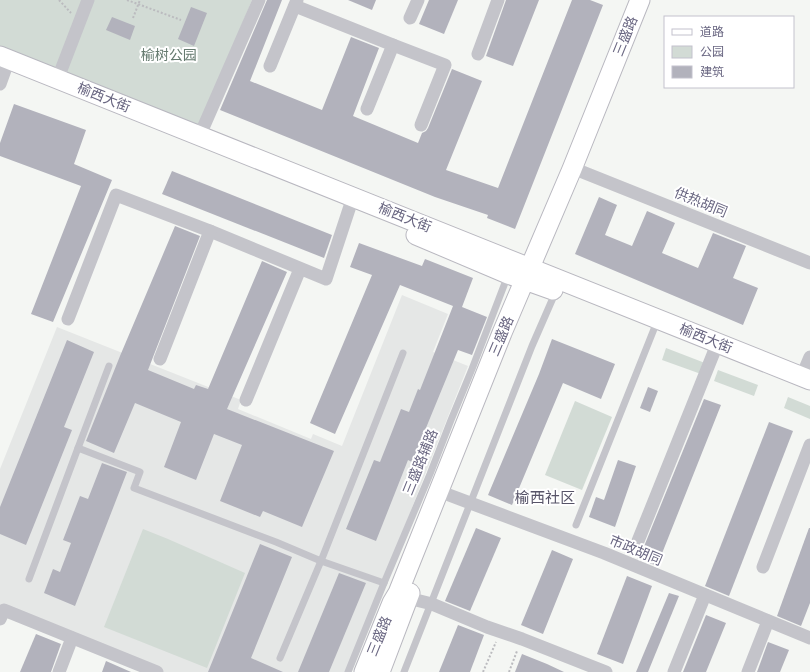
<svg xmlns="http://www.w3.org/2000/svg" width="810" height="672" viewBox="0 0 810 672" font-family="Commissioner,'Noto Sans SC',sans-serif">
  <rect width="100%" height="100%" fill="#f4f6f3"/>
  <!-- built -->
  <path fill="#e5e7e6" d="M402,295l46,19 -15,38 35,14 -121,306h-189l-158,-63v-140l57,-142 184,73 -3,9 73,30 2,-5 29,12z"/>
  <!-- green -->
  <g fill="#d2dbd5">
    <path d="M0,0h252l-53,128 -199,-81z"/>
    <path d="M666,348l39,15 -4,11 -39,-14z"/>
    <path d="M718,370l40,15 -4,11 -40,-15z"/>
    <path d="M788,397l22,9v13l-26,-11z"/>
    <path d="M575,401l37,16 -30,73 -37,-15z"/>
    <path d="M143,529l25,10 77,34 -38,95 -103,-41z"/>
  </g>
  <!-- building -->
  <g fill="#b2b2bc">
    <path d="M267,0h15l-32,81 72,29 29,-73 28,11 -26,68 65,27 4,-10 4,-2 2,-3 24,-59 30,12 -36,89 52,18 74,-188h18l13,5 -88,224 -28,-11 1,-3 -53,-18 -215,-87z"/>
    <path d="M348,0h28l-4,10z"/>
    <path d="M429,0h29l-14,34 -25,-10z"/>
    <path d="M506,0h33l-26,66 -27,-10z"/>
    <path d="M191,7l16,6 -13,33 -16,-7z"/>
    <path d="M112,17l23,9 -5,14 -24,-10z"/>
    <path d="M14,104l72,26 -12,34 38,16 -59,142 -22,-8 50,-128 -81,-30v-13z"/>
    <path d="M172,171l160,64 -8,23 -162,-64z"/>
    <path d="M599,197l18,8 -12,30 27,11 15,-35 28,12 -13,30 36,15 15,-35 33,13 -13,32 25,10 -15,37 -168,-71z"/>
    <path d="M175,226l25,10 -52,134 46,19 2,-4 12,4 54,-128 25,11 -60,137 107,42 -32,76 -39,-16 -3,6 -40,-16 22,-56 -28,-11 -18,46 -32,-13 17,-45 -46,-19 -21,50 -28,-12 34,-85z"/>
    <path d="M359,243l63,23 3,-7 48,19 -11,29 25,10 -15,38 -14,-5 -46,112 -4,-2 -32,81 -30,-12 28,-69 6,2 21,-53 8,3 9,-23 2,1 33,-84 -53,-21 -65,149 -25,-11 62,-148 -22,-8z"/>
    <path d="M552,339l63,25 -14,35 -38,-16 -51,122 -24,-10 51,-121z"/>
    <path d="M67,340l27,12 -30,75 8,3 -46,115 -26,-11v-27z"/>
    <path d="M648,387l10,4 -8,21 -10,-4z"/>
    <path d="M704,399l17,6 -64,161 -20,-8 4,-10 4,-4z"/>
    <path d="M769,422l24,9 -64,165 -24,-10z"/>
    <path d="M618,460l18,6 -21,61 -26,-10 7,-20 8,3z"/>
    <path d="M102,463l25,9 -52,134 -31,-13 9,-24 7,3 11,-29 -8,-3 17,-44 8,3z"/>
    <path d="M476,528l25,10 -31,73 -25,-10z"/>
    <path d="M809,528h1v75l-9,23 -24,-10z"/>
    <path d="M260,544l32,13 -41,101 32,14h-75z"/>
    <path d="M552,550l21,9 -30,75 -22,-9z"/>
    <path d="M339,573l27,10 -37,89h-31z"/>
    <path d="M627,576l25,10 -29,78 -26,-10z"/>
    <path d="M669,593l10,3 -31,76h-12z"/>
    <path d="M706,615l20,8 -20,49h-23z"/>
    <path d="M458,625l26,10 -14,37h-31z"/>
    <path d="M36,634l25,10 -10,28h-31z"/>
    <path d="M768,642l21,8 -9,22h-23z"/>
    <path d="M522,654l25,10 17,8h-49z"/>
    <path d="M106,661l25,11h-29z"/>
  </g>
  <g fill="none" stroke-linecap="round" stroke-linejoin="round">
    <!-- secondary casing -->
    <g stroke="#b9b8c0" stroke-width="21">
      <g id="secondary">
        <path d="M0,56l810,324"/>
        <path d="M416,235l92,39 45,16"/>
        <path d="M364,672l28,-69 6,-10 104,-260 70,-164 68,-169"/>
        <path d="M380,672l30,-79"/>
      </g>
    </g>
    <!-- path -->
    <g stroke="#bbbbbf" stroke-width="2" stroke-dasharray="2 2" stroke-linecap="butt">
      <path d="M59,0l12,13"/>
      <path d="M127,0l54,20"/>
      <path d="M133,18l7,-18"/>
      <path d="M483,672l13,-30"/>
      <path d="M509,672l8,-21"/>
    </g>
    <!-- lane -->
    <g stroke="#c4c4ca" stroke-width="7">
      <path d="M78,448l31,-82"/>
      <path d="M576,525l82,-206"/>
      <path d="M29,579l49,-131 62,24 -6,16 142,54 45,19 63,22"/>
      <path d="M280,658l41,-97 82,-208"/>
      <path d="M348,672l36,-89 46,-109 21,-54 21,-51 36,-94"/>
      <path d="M404,672l128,-326 24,-55"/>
    </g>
    <!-- street -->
    <g stroke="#c4c4ca" stroke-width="13">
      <path d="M295,6l98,39 -26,64"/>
      <path d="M410,18l8,-18"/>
      <path d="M393,45l52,20 -24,60"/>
      <path d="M478,54l20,-54"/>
      <path d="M270,66l27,-66"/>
      <path d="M58,78l30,-78"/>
      <path d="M0,84l9,-25"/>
      <path d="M200,135l59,-135"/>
      <path d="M580,171l230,92"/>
      <path d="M68,319l48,-124 94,36 116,48 27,-82"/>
      <path d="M160,359l50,-128"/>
      <path d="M802,376l8,-19"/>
      <path d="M246,400l54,-131"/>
      <path d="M449,495l155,58 206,85"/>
      <path d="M638,541l76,-189"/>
      <path d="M763,567l47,-122"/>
      <path d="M408,598l24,6 55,23 35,12 84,33"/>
      <path d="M0,619l4,-9 153,62"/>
      <path d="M59,672l13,-34"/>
      <path d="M674,672l31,-77"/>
      <path d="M748,672l20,-51"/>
    </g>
    <!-- secondary -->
    <use href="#secondary" stroke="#fff" stroke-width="19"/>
  </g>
  <g text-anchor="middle" stroke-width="4" stroke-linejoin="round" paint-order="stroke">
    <!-- street labels -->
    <g font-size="14" fill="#6a6782" stroke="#fff">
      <text transform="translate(625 36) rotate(-68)" y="5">三盛路</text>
      <text transform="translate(104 97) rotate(22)" y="5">榆西大街</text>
      <text transform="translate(701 202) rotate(22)" y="5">供热胡同</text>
      <text transform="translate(405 217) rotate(22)" y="5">榆西大街</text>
      <text transform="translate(501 336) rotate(-67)" y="5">三盛路</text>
      <text transform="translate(706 338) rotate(22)" y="5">榆西大街</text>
      <text transform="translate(420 462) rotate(-68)" y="5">三盛路辅路</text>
      <text transform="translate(636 550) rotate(23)" y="5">市政胡同</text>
      <text transform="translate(379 636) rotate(-68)" y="5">三盛路</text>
    </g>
    <!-- park labels -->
    <g font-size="14" fill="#657a6f" stroke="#fff">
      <text x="169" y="60">榆树公园</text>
    </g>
    <!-- neighbourhood labels -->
    <g font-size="15" fill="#575468" stroke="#fff">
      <text x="545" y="503">榆西社区</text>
    </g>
  </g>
  <!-- legend -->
  <rect x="664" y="16" width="130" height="72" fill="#ffffff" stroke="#c3c2cd"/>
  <rect x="672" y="29" width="20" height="6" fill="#ffffff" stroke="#c3c2cd"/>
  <text x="700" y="36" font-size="12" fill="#6a6782">道路</text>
  <rect x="672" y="46" width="20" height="12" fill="#d2dbd5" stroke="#c3c2cd"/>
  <text x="700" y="56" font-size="12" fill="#6a6782">公园</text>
  <rect x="672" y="66" width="20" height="12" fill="#b2b2bc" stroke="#c3c2cd"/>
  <text x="700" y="76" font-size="12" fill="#6a6782">建筑</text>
</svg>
